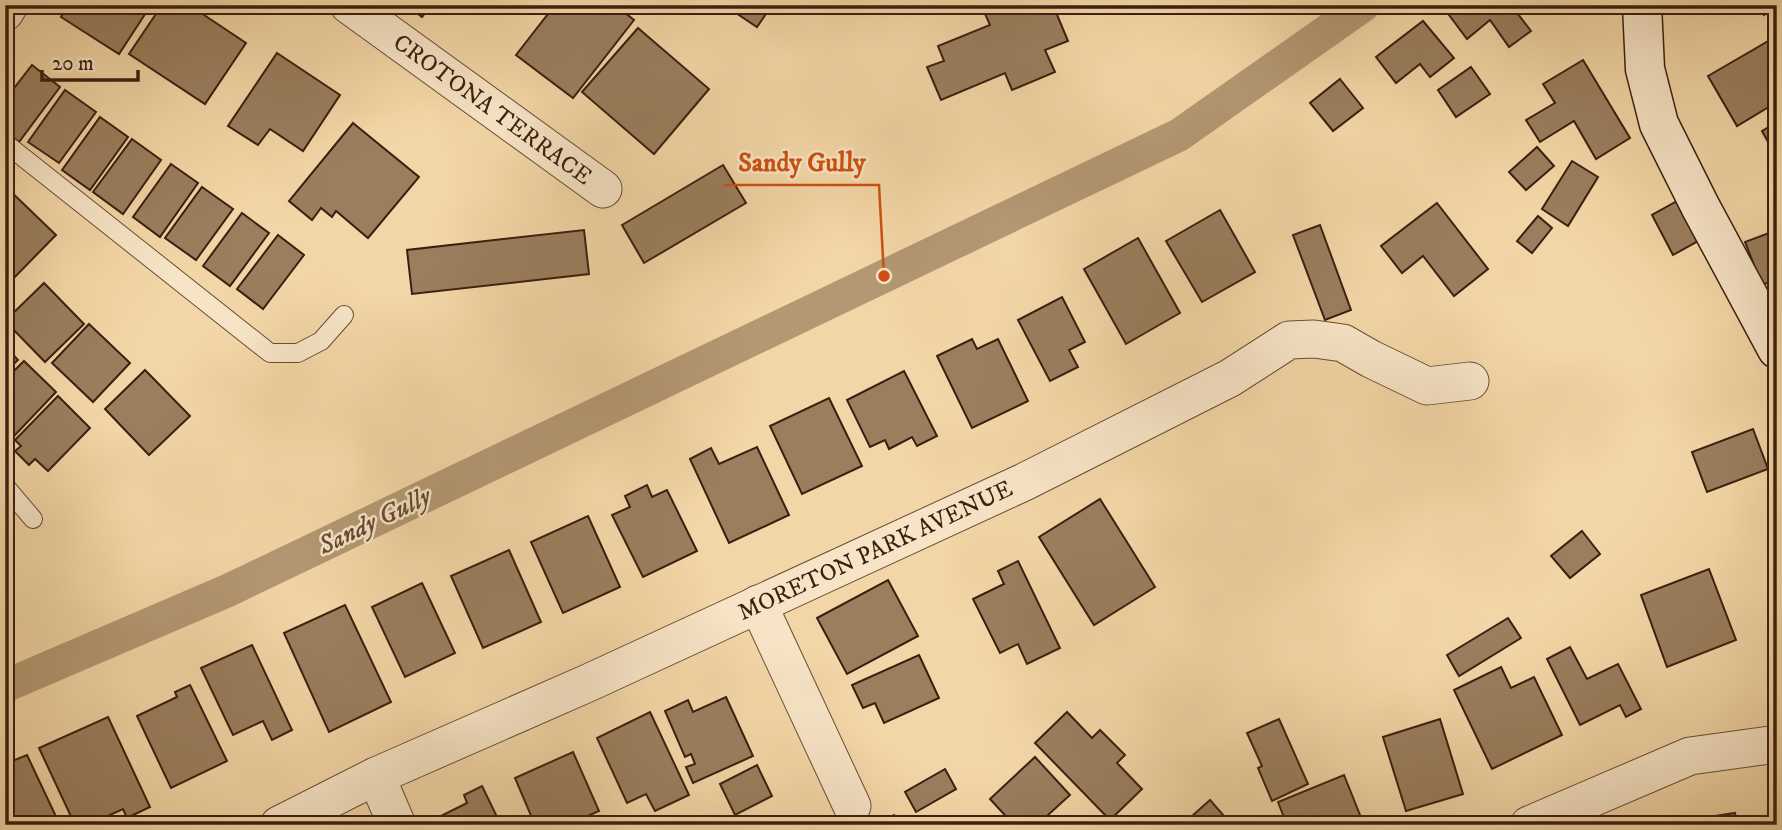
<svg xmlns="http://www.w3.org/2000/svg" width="1782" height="830" viewBox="0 0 1782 830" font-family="'IM FELL DW Pica',serif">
  <rect width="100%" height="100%" fill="#f3d6a7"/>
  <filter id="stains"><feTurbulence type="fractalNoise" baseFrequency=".00286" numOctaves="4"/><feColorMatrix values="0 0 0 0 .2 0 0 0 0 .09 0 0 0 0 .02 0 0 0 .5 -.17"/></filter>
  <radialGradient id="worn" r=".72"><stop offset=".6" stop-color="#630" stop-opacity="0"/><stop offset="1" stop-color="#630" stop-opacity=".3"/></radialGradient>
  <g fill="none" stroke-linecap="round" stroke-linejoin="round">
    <!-- canal -->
    <path stroke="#b49873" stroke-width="33" d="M5,686l224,-96 950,-455 185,-130"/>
  </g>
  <!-- building -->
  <g fill="#9a7e5e" stroke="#3a1f0f" stroke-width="2">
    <path d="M68,5h83l-32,49 -58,-37z"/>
    <path d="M162,5h27l57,38 -41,61 -76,-50z"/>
    <path d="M407,5h24l-9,12z"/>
    <path d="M555,5h60l19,15 -61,78 -57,-43z"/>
    <path d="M724,5h48l-15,22z"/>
    <path d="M986,5h67l15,36 -23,9 10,22 -43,18 -7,-17 -64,27 -14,-33 17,-6 -6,-15 52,-21 -8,-18z"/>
    <path d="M1453,5h58l20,26 -22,16 -19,-27 -23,19 -21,-28z"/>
    <path d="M1756,5h19l-11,10z"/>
    <path d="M1423,21l31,37 -24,19 -10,-13 -24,19 -20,-26z"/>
    <path d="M638,28l71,61 -55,65 -72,-62z"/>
    <path d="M1777,36v66l-40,24 -29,-50z"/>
    <path d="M277,53l63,42 -37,56 -33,-22 -12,16 -30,-19z"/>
    <path d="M1583,60l47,78 -34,21 -22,-38 -34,21 -14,-22 29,-17 -12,-19z"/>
    <path d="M32,65l28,22 -41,55 -14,-11v-31z"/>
    <path d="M1471,67l19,27 -34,23 -18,-27z"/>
    <path d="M1340,79l23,29 -30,23 -23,-28z"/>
    <path d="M65,90l31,22 -37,51 -31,-21z"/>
    <path d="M100,117l28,20 -38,53 -28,-20z"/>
    <path d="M1777,122v36l-15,-27z"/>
    <path d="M353,123l66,54 -51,61 -32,-27 -4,6 -11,-9 -9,12 -23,-19z"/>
    <path d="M132,139l29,21 -38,54 -30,-22z"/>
    <path d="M1537,147l17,19 -28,24 -17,-18z"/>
    <path d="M1572,161l26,16 -30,49 -26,-17z"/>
    <path d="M171,164l27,19 -38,54 -27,-20z"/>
    <path d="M723,165l23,38 -102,60 -22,-38z"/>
    <path d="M5,186l51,49 -51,52z"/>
    <path d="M202,187l31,22 -37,51 -31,-22z"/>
    <path d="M1677,201l21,40 -25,14 -21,-40z"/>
    <path d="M1437,203l51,66 -34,27 -31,-40 -21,17 -21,-27z"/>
    <path d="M1220,210l35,62 -53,30 -36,-61z"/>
    <path d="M242,213l27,20 -39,53 -27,-20z"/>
    <path d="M1538,216l14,12 -20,25 -15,-12z"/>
    <path d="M1320,225l31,85 -26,10 -32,-85z"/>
    <path d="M584,230l5,44 -177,20 -5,-44z"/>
    <path d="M1777,230v49l-15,6 -17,-43z"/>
    <path d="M278,235l26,20 -41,54 -26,-20z"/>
    <path d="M1138,238l42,75 -54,31 -42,-75z"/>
    <path d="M44,283l40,41 -39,38 -40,-41z"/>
    <path d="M1062,297l23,45 -16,8 9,17 -28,14 -32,-61z"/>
    <path d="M89,324l41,39 -37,39 -41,-39z"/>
    <path d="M972,339l5,10 21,-10 30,62 -56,27 -35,-72z"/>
    <path d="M5,346l13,14 -13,12z"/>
    <path d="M24,361l32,31 -41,43 -6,-6 -4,4v-53z"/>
    <path d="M145,370l45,46 -41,39 -44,-46z"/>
    <path d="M904,371l33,65 -20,10 -5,-9 -23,12 -4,-9 -15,7 -23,-47z"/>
    <path d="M58,396l32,32 -42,43 -13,-12 -6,6 -14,-14 6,-5 -6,-6z"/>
    <path d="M829,398l33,68 -60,28 -32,-68z"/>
    <path d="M1753,429l15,40 -61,23 -15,-40z"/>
    <path d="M757,447l32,68 -60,28 -39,-84 21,-11 8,16z"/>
    <path d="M647,485l5,12 15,-7 30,61 -54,26 -31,-62 18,-8 -5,-11z"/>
    <path d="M1100,499l55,88 -61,38 -55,-88z"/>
    <path d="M588,516l32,71 -57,26 -32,-71z"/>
    <path d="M1582,531l18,23 -30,24 -19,-22z"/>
    <path d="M509,550l32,72 -58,26 -32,-72z"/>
    <path d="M1018,561l42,87 -33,16 -9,-20 -18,9 -27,-54 31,-15 -6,-13z"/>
    <path d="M1709,569l27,71 -69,27 -26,-72z"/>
    <path d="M888,580l30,56 -71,38 -30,-56z"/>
    <path d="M422,583l33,70 -50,24 -33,-70z"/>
    <path d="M345,605l46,97 -62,30 -45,-99z"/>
    <path d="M1508,618l13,20 -62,38 -12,-21z"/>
    <path d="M252,645l40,85 -20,10 -9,-19 -30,14 -32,-67z"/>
    <path d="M1570,647l17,32 31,-15 23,45 -15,8 -6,-12 -40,20 -33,-66z"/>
    <path d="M919,655l20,43 -55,25 -9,-20 -12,5 -11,-23z"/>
    <path d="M1501,667l10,21 23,-11 28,58 -70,34 -38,-79z"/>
    <path d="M190,685l37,76 -56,27 -34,-72 40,-19 -2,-5z"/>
    <path d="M726,697l27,59 -60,27 -7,-16 9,-3 -4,-10 -6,3 -20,-46 23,-11 5,12z"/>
    <path d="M650,712l39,83 -34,16 -9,-17 -19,9 -30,-65z"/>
    <path d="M1067,712l25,26 8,-8 25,25 -8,8 25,26 -32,31 -75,-77z"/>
    <path d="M108,717l42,90 -23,11 -4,-9 -35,16h-13l-36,-77z"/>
    <path d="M1279,719l29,65 -36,17 -14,-33 4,-2 -15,-33z"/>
    <path d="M1440,719l23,75 -57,17 -23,-74z"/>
    <path d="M573,752l26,59 -16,7 3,7h-51l-20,-47z"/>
    <path d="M27,755l33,70h-55v-43l6,-2 -6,-16z"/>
    <path d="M1035,757l35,38 -33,30h-23l-24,-26z"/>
    <path d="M757,765l15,31 -37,19 -15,-31z"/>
    <path d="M945,769l11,20 -40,23 -11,-20z"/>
    <path d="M1344,775l20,50h-77l-9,-23z"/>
    <path d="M482,786l19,39h-73l-1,-2 40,-20 -3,-8z"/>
    <path d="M1210,800l22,25h-50z"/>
    <path d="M1735,813l2,12h-67l-1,-2z"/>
    <path d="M894,815l7,10h-22z"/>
  </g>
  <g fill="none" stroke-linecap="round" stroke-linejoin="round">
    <!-- service casing -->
    <g stroke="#684d35" stroke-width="20">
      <g id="service">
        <path d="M5,143l265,210h28l23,-12 23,-26"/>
        <path d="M5,486l28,33"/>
      </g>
    </g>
    <!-- minor casing -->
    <g stroke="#684d35" stroke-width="39">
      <g id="minor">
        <path d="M349,5l254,184"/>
        <path d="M5,12l4,-7"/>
        <path d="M758,604l94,202"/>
        <path d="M376,776l21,49"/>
        <path d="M279,825l97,-49 212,-93 436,-201 206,-104 59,-38 25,-1 29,4 28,16 56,27 43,-5"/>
        <path d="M1529,825l161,-69 87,-12"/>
      </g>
    </g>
    <!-- secondary casing -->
    <g stroke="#3a1f0f" stroke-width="41">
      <path id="secondary" d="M1642,5l3,64 14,55 41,82 77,143"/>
    </g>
    <!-- service -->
    <use href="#service" stroke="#f7e4c6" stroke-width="18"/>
    <!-- minor -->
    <use href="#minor" stroke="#f7e4c6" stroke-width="37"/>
    <!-- secondary -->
    <use href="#secondary" stroke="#f7e4c6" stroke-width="38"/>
  </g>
  <g text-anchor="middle" stroke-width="5" stroke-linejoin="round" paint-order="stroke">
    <!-- street labels -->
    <g font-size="24" fill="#3a1f0f" stroke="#f7e4c6">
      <text transform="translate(493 109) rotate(36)" y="8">CROTONA TERRACE</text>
      <text transform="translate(875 550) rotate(-25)" y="8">MORETON PARK AVENUE</text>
    </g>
    <!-- water labels -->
    <g font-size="26" font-style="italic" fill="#654932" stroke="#f7e4c6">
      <text transform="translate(374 520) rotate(-26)" y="9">Sandy Gully</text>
    </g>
  </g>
  <!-- callouts -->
  <path fill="none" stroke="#ce500c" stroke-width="2.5" d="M884 276L879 185H724"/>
  <circle fill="#ce500c" stroke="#f7e4c6" stroke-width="2.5" cx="884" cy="276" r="7"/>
  <g font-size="26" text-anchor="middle" font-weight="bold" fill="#ce500c" stroke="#f7e4c6" stroke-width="5" stroke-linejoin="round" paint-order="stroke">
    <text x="802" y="171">Sandy Gully</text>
  </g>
  <!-- margin -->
  <rect width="1782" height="830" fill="none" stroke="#f3d6a7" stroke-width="28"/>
  <rect x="7" y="7" width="1768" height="816" fill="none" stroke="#3a1f0f" stroke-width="3.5"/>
  <rect x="14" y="14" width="1754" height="802" fill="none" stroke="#3a1f0f" stroke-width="2"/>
  <!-- scale -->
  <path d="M42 70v10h96v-10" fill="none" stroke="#3a1f0f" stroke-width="3.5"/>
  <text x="52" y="70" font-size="21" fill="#3a1f0f" stroke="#f7e4c6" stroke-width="5" paint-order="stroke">20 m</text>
  <rect width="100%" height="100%" filter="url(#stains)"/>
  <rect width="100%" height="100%" fill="url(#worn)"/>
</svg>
